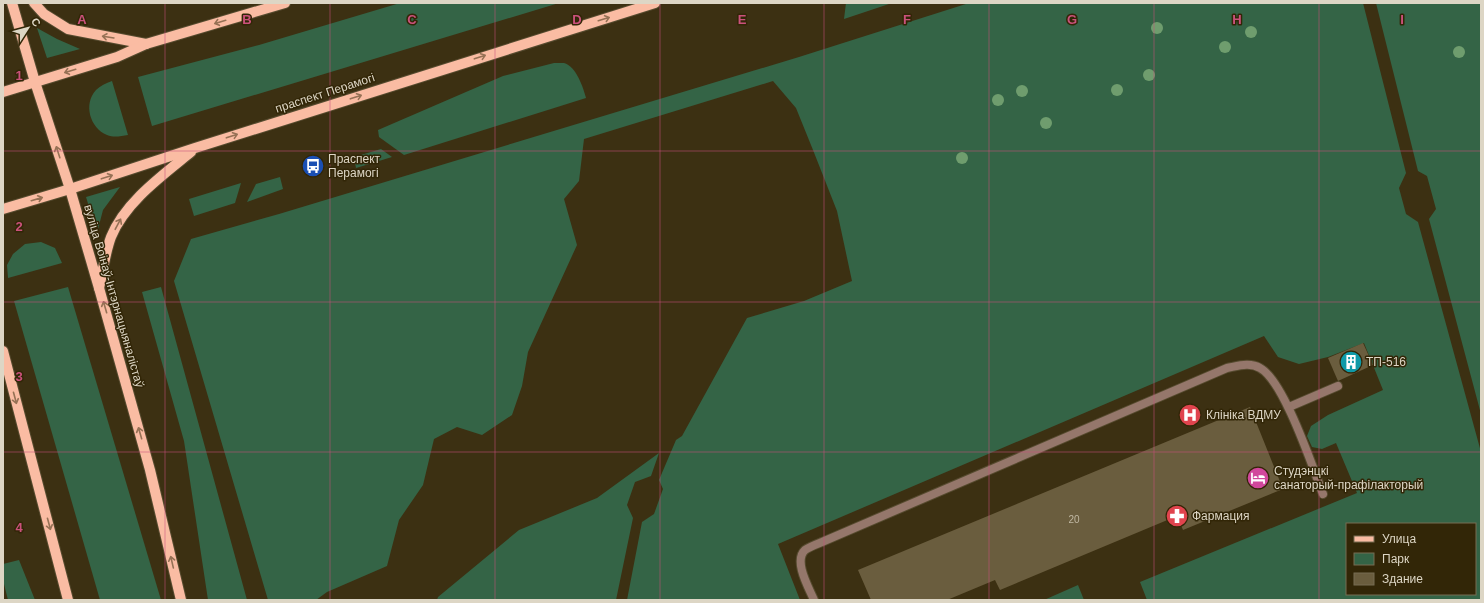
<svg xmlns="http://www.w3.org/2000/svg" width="1484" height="603" viewBox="0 0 1484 603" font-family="Helvetica,sans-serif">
  <rect width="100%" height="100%" fill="#3c3012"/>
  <!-- green -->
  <g fill="#346446" fill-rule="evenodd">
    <path d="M400,3h159l-407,123 -14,-49 121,-32z"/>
    <path d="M846,3h46l-48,16z"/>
    <path d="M969,3h394l43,170 -7,15 7,26 12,8 63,230v148h-334l-7,-18 217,-89 -21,-50 -14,6 -10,-2 -5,-11 4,-10 17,-11 55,-25 -19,-47 -36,14 -29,7 -21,-7 -14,-21 -486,208 22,56h-173l15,-78 12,-8 9,-25 -4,-9 17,-40 6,-4 65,-118 57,-17 48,-20 -15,-70 -24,-61 -17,-42 -23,-27 -189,58 -5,42 -15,18 13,46 -49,107 -6,34 -10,29 -30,20 -25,-8 -23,12 -11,46 -24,35 -12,46 -60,26 -11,8h-48l-94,-319 17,-42 88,-25 520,-157zM1347,524h128v70h-128z"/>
    <path d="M1376,3h105v411l-52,-195 7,-10 -9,-33 -9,-5z"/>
    <path d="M37,28l20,11 23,10 -33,9z"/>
    <path d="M554,63c3,0 7,0 10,0 12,3 19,24 22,35l-182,57 -25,-18 -1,-7 125,-54z"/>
    <path d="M112,81l16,54c-7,1 -14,3 -21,0 -17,-7 -24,-31 -11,-45 4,-4 10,-7 16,-9z"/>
    <path d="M381,149l11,8 -36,11 -2,-11z"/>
    <path d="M280,177l3,12 -36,13 9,-18z"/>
    <path d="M241,183l-6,20 -41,13 -5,-17z"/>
    <path d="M120,187l-17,23 -6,23 -11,-36z"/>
    <path d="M41,242l14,6 7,15 -54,15 -1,-13 6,-11 12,-10z"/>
    <path d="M68,287l93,313h-61l-86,-299z"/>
    <path d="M161,287l86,313h-39l-24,-159 -42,-149z"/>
    <path d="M659,453l-8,23 -16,6 -8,23 6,13 -17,82h-179l1,-3 81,-67 78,-32z"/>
    <path d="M19,560l16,40h-27l-5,-20v-16z"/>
    <path d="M1078,585l6,15h-40z"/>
  </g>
  <!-- building -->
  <g fill="#6a5d3e">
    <path d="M1363,343l10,22 -35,16 -10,-23z"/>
    <path d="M1250,407l33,82 -100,41 -6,-14 -177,74 -5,-10 -48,20h-76l-13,-30z"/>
  </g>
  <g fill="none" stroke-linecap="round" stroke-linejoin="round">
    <!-- service casing -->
    <g stroke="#564b2f" stroke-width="10">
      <g id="service">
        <path d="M1289,407l49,-21"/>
        <path d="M814,600c-5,-12 -21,-39 -9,-50 4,-3 12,-6 17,-8l405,-174c11,-2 23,-6 33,0 24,13 52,98 63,126"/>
      </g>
    </g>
    <!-- primary casing -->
    <g stroke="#564b2f" stroke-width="12">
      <g id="primary">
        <path d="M12,3l23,79 35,107 29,99 51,182 31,130"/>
        <path d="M34,3l10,11 24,15 78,15"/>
        <path d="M3,92l114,-35 29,-13 139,-41"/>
        <path d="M3,209l67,-20 125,-41 460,-145"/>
        <path d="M99,288c4,-17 6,-35 12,-51 14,-35 52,-62 80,-85"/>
        <path d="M3,351l65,249"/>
      </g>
    </g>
    <!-- service -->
    <use href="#service" stroke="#95776b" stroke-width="8"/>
    <!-- primary -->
    <use href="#primary" stroke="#fabca3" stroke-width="10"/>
  </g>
  <!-- trees -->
  <g fill="#6f9d6e">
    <circle cx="1157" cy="28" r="6"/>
    <circle cx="1251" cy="32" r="6"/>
    <circle cx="1225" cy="47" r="6"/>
    <circle cx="1459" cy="52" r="6"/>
    <circle cx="1149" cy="75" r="6"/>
    <circle cx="1117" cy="90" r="6"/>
    <circle cx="1022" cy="91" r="6"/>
    <circle cx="998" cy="100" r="6"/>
    <circle cx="1046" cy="123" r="6"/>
    <circle cx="962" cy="158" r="6"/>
  </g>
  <!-- one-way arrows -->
  <defs><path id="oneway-shaft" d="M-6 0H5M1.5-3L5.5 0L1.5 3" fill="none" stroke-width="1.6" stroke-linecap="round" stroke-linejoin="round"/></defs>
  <g stroke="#967155">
    <use href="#oneway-shaft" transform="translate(604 19) rotate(-17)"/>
    <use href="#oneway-shaft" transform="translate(220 22) rotate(163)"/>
    <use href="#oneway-shaft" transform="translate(108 37) rotate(-171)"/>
    <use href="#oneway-shaft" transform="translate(480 57) rotate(-18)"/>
    <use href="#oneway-shaft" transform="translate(70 71) rotate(163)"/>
    <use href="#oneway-shaft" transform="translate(356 97) rotate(-18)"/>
    <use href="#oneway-shaft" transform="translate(232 136) rotate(-18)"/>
    <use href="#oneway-shaft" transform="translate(58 152) rotate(-108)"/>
    <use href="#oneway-shaft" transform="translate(107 177) rotate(-18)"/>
    <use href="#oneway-shaft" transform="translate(37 199) rotate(-16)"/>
    <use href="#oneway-shaft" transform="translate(118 224) rotate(-62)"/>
    <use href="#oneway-shaft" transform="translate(105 307) rotate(-106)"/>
    <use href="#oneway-shaft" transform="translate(15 398) rotate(75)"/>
    <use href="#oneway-shaft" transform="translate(140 433) rotate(-106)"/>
    <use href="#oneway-shaft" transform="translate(49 524) rotate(75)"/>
    <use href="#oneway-shaft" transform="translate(172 562) rotate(-103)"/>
  </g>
  <!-- grid -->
  <path fill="none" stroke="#ca517b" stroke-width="1" stroke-opacity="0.55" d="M165,3v597M330,3v597M495,3v597M660,3v597M824,3v597M989,3v597M1154,3v597M1319,3v597M3,151h1478M3,302h1478M3,452h1478"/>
  <!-- icons -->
  <defs>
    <g id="bus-disc" transform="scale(1.15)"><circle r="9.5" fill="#1a4fb4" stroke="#322607"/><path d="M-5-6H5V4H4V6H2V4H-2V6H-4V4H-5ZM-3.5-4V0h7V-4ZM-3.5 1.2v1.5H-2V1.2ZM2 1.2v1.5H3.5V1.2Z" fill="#fff"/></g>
    <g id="building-disc" transform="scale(1.15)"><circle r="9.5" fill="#0f9aa8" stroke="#322607"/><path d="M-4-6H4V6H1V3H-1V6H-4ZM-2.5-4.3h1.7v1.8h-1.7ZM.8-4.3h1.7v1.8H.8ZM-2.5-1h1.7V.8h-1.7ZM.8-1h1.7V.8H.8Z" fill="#fff"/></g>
    <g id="hospital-disc" transform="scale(1.15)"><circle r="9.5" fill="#e0444e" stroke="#322607"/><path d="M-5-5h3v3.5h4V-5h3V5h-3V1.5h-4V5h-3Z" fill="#fff"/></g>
    <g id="hotel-disc" transform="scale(1.15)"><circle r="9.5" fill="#d1479c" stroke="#322607"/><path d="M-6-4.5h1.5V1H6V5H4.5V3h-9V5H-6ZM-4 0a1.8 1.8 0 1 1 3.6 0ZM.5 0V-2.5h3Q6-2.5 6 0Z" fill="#fff"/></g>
    <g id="pharmacy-disc" transform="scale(1.15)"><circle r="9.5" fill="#e0444e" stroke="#322607"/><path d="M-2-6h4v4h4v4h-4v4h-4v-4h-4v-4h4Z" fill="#fff"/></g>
  </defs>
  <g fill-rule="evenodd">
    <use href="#bus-disc" x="313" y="166"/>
    <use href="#building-disc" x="1351" y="362"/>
    <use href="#hospital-disc" x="1190" y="415"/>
    <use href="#hotel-disc" x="1258" y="478"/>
    <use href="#pharmacy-disc" x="1177" y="516"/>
  </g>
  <g text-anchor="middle" stroke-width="3" stroke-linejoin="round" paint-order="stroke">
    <!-- number labels -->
    <g font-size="10" fill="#c0b8a3">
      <text x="1074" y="523">20</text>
    </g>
    <!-- street labels -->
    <g font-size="12" fill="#ddd6c5" stroke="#322607">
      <text transform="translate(325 93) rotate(-18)" y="4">праспект Перамогі</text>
      <text transform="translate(114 296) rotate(74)" y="4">вуліца Воінаў-Інтэрнацыяналістаў</text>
    </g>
    <!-- poi labels -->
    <g font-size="12" fill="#ddd6c5" stroke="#322607" text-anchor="start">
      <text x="328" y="163">Праспект<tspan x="328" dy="14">Перамогі</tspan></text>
      <text x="1366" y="366">ТП-516</text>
      <text x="1206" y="419">Клініка ВДМУ</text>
      <text x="1274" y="475">Студэнцкі<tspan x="1274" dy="14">санаторый-прафілакторый</tspan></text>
      <text x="1192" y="520">Фармация</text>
    </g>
  </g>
  <g font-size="13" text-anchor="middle" font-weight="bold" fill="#ca517b" stroke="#322607" stroke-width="3" stroke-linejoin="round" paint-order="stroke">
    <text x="82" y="24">A</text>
    <text x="247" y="24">B</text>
    <text x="412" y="24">C</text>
    <text x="577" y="24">D</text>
    <text x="742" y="24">E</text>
    <text x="907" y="24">F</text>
    <text x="1072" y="24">G</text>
    <text x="1237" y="24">H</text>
    <text x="1402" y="24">I</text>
    <text x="19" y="80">1</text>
    <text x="19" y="231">2</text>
    <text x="19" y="381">3</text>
    <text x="19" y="532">4</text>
  </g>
  <!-- border -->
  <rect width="1484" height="603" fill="none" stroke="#ddd6c5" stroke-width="8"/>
  <!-- legend -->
  <rect x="1346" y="523" width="130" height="72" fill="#322607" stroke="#766c53"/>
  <rect x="1354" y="536" width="20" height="6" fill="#fabca3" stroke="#766c53"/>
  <text x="1382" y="543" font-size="12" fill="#ddd6c5">Улица</text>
  <rect x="1354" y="553" width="20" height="12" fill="#346446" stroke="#766c53"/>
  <text x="1382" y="563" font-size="12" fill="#ddd6c5">Парк</text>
  <rect x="1354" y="573" width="20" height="12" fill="#6a5d3e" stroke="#766c53"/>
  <text x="1382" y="583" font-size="12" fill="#ddd6c5">Здание</text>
  <!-- north arrow -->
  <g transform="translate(28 28) rotate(54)" stroke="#322607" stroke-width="3" paint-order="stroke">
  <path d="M0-3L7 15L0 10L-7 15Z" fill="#ddd6c5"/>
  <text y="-6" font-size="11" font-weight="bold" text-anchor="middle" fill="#ddd6c5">С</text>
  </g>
</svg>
